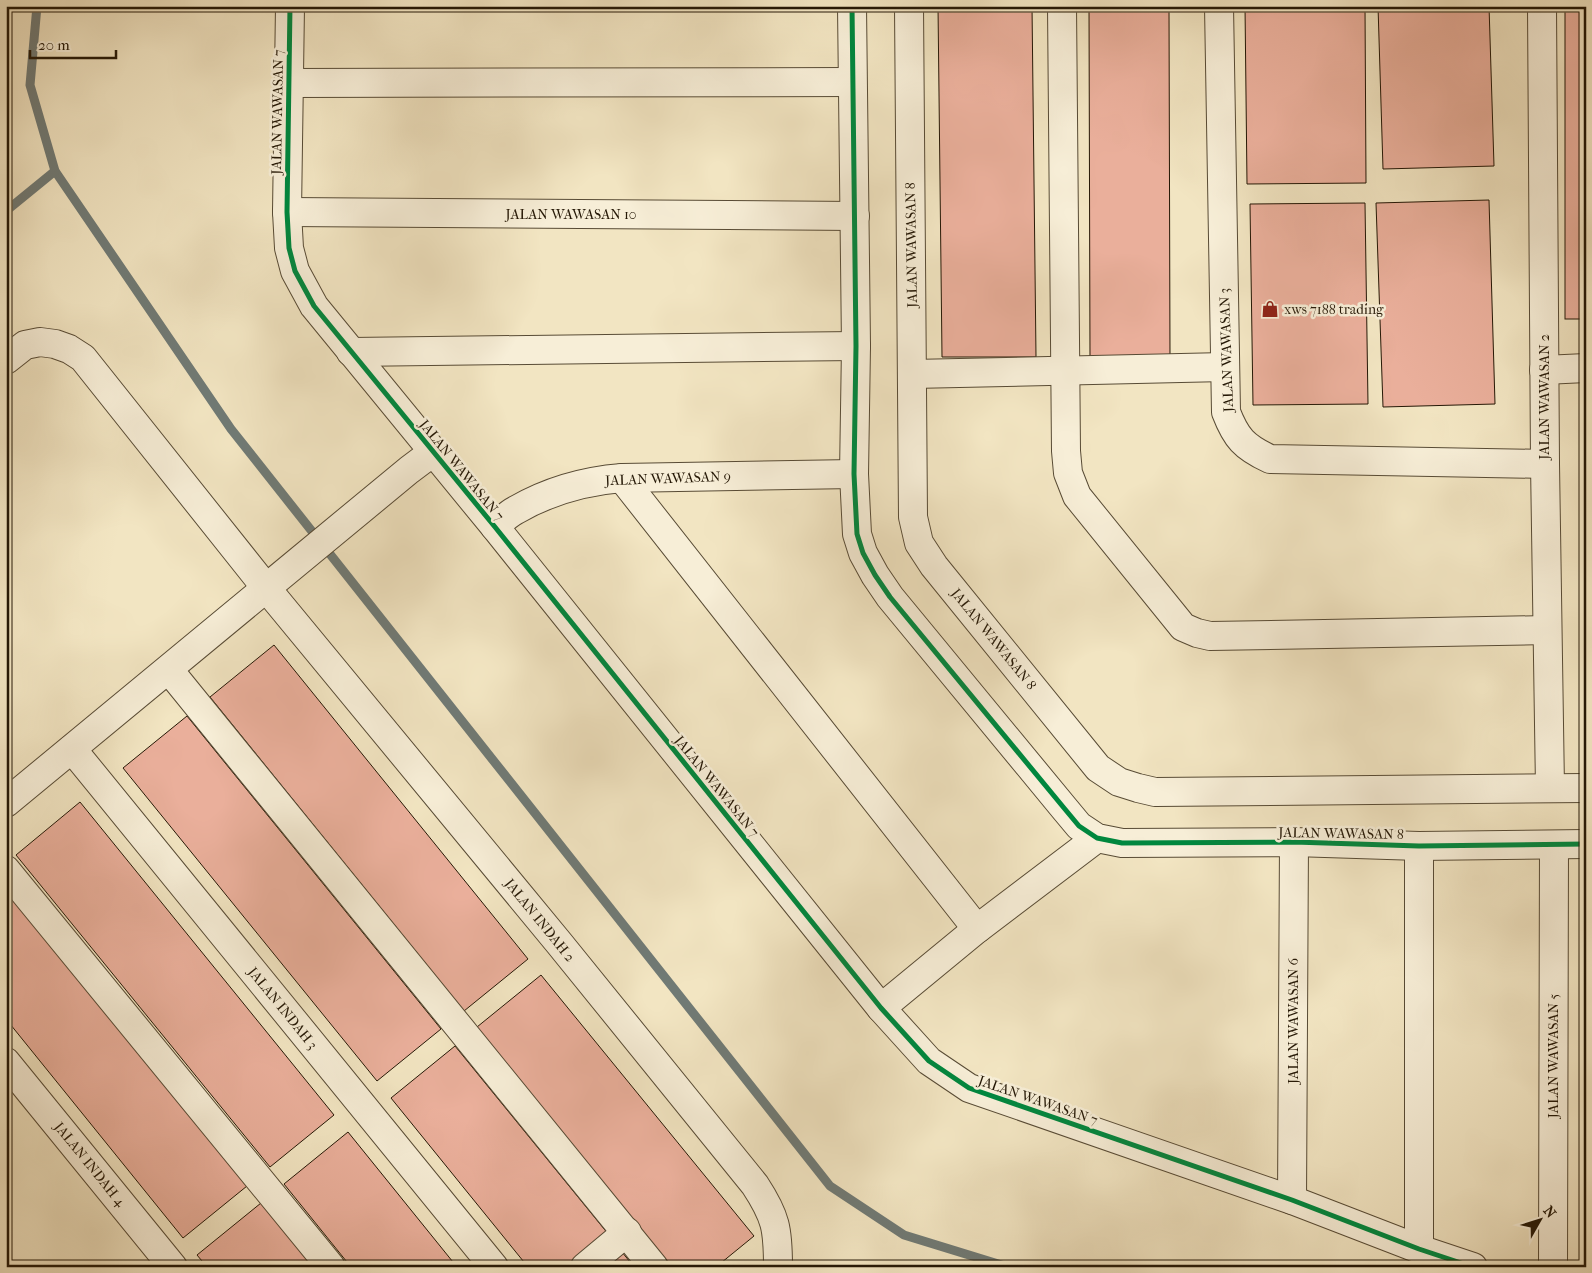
<svg xmlns="http://www.w3.org/2000/svg" width="1592" height="1273" viewBox="0 0 1592 1273" font-family="'IM FELL French Canon',serif">
  <rect width="100%" height="100%" fill="#f2e5c2"/>
  <filter id="stains"><feTurbulence type="fractalNoise" baseFrequency=".004" numOctaves="4"/><feColorMatrix values="0 0 0 0 .2 0 0 0 0 .09 0 0 0 0 .02 0 0 0 .5 -.17"/></filter>
  <radialGradient id="worn" r=".72"><stop offset=".6" stop-color="#630" stop-opacity="0"/><stop offset="1" stop-color="#630" stop-opacity=".3"/></radialGradient>
  <g fill="none" stroke-linecap="round" stroke-linejoin="round">
    <!-- stream -->
    <g stroke="#707a75" stroke-width="9">
      <path d="M37,6l-7,79 25,86 176,258 599,757 74,49 104,32"/>
      <path d="M6,211l49,-40"/>
    </g>
  </g>
  <!-- building -->
  <g fill="#eaaf9b" stroke="#251806">
    <path d="M938,6h94l4,351h-94z"/>
    <path d="M1089,6h80l1,354h-80z"/>
    <path d="M1245,6h120l1,177 -119,1z"/>
    <path d="M1378,6h111l5,160 -111,3z"/>
    <rect x="1565" y="6" width="21" height="313"/>
    <path d="M1489,200l6,204 -112,3 -7,-204z"/>
    <path d="M1365,203l3,201 -115,1 -3,-201z"/>
    <path d="M274,645l254,314 -64,52 -254,-314z"/>
    <path d="M187,716l254,313 -64,52 -254,-313z"/>
    <path d="M80,802l254,313 -64,52 -254,-312z"/>
    <path d="M6,888l241,298 -64,52 -177,-219z"/>
    <path d="M541,975l213,261 -38,31h-44l-195,-240z"/>
    <path d="M455,1046l154,189 -39,32h-42l-137,-169z"/>
    <path d="M348,1132l109,135h-106l-67,-83z"/>
    <path d="M261,1203l52,64h-106l-10,-12z"/>
    <path d="M622,1252l12,15h-30z"/>
  </g>
  <g fill="none" stroke-linecap="round" stroke-linejoin="round">
    <!-- minor casing -->
    <g stroke="#584b35" stroke-width="30">
      <g id="minor">
        <path d="M290,6l-3,206 2,36 6,23 19,35 181,221 386,481 48,53 40,27 323,112 127,49 54,18"/>
        <path d="M852,6l4,340 -2,128 3,60 6,19 12,22 15,22 174,211 15,18 18,12 25,5 172,-1 125,4 167,-2"/>
        <path d="M909,6l4,511 6,26 15,23 164,202 21,14 19,6 17,4 431,-4"/>
        <path d="M1062,6l4,445 2,22 9,23 106,131 14,6 13,3 337,-6"/>
        <path d="M1219,6l7,406c10,26 18,35 44,47l275,5"/>
        <path d="M1542,6l3,458 5,324"/>
        <path d="M288,83l564,-1"/>
        <path d="M287,212l568,4"/>
        <path d="M351,352l505,-6"/>
        <path d="M6,360l19,-15 15,-3 15,2 14,5 14,9 184,231 292,354 196,242c21,32 23,44 23,82"/>
        <path d="M1544,370l42,-2"/>
        <path d="M912,374l313,-7"/>
        <path d="M622,478l355,451"/>
        <path d="M495,527c6,-6 13,-13 21,-17 33,-19 68,-29 106,-32l232,-4"/>
        <path d="M169,670l485,597"/>
        <path d="M72,749l422,518"/>
        <path d="M6,803l403,-333 24,-18"/>
        <path d="M6,870l325,397"/>
        <path d="M881,1008l96,-79 120,-91"/>
        <path d="M6,1062l167,205"/>
        <path d="M1292,1200l2,-358"/>
        <path d="M1419,1249v-403"/>
        <path d="M585,1267l42,-35"/>
        <path d="M1553,1267l1,-422"/>
      </g>
    </g>
    <!-- minor -->
    <use href="#minor" stroke="#f7eed7" stroke-width="28"/>
    <!-- cycleway casing -->
    <g stroke="#f7eed7" stroke-width="8">
      <g id="cycleway">
        <path d="M290,6l-3,206 2,36 6,23 19,35 181,221 386,481 48,53 40,27 323,112 127,49 54,18"/>
        <path d="M852,6l4,340 -2,128 3,60 6,19 12,22 15,22 174,211 15,18 18,12 25,5 172,-1 125,4 167,-2"/>
      </g>
    </g>
    <!-- cycleway -->
    <use href="#cycleway" stroke="#00873e" stroke-width="5"/>
  </g>
  <!-- icons -->
  <defs>
    <g id="shop-bare" transform="scale(1.35)"><path d="M-5-2.5h2.3a2.7 3.5 0 0 1 5.4 0H5L5.5 6h-11ZM-1.5-2.5h3a1.5 2.3 0 0 0-3 0Z" fill="#8f2418" stroke="#f7eed7" stroke-width="2.5" paint-order="stroke"/></g>
  </defs>
  <g fill-rule="evenodd">
    <use href="#shop-bare" x="1270" y="309"/>
  </g>
  <g text-anchor="middle" stroke-width="5" stroke-linejoin="round" paint-order="stroke">
    <!-- street labels -->
    <g font-size="14" fill="#251806" stroke="#f7eed7">
      <text transform="translate(277 112) rotate(-89)" y="5">JALAN WAWASAN 7</text>
      <text x="571" y="219">JALAN WAWASAN 10</text>
      <text transform="translate(911 245) rotate(-91)" y="5">JALAN WAWASAN 8</text>
      <text transform="translate(1226 350) rotate(-92)" y="5">JALAN WAWASAN 3</text>
      <text transform="translate(1544 397) rotate(-90)" y="5">JALAN WAWASAN 2</text>
      <text transform="translate(462 470) rotate(51)" y="5">JALAN WAWASAN 7</text>
      <text transform="translate(668 478) rotate(-2)" y="5">JALAN WAWASAN 9</text>
      <text transform="translate(994 639) rotate(51)" y="5">JALAN WAWASAN 8</text>
      <text transform="translate(717 786) rotate(51)" y="5">JALAN WAWASAN 7</text>
      <text transform="translate(1341 833) rotate(1)" y="5">JALAN WAWASAN 8</text>
      <text transform="translate(540 920) rotate(51)" y="5">JALAN INDAH 2</text>
      <text transform="translate(283 1008) rotate(51)" y="5">JALAN INDAH 3</text>
      <text transform="translate(1293 1021) rotate(-90)" y="5">JALAN WAWASAN 6</text>
      <text transform="translate(1553 1056) rotate(-90)" y="5">JALAN WAWASAN 5</text>
      <text transform="translate(1038 1100) rotate(19)" y="5">JALAN WAWASAN 7</text>
      <text transform="translate(90 1164) rotate(51)" y="5">JALAN INDAH 4</text>
    </g>
    <!-- poi labels -->
    <g font-size="14" fill="#251806" stroke="#f7eed7" text-anchor="start">
      <text x="1284" y="314">xws 7188 trading</text>
    </g>
  </g>
  <!-- margin -->
  <rect width="1592" height="1273" fill="none" stroke="#f2e5c2" stroke-width="25"/>
  <rect x="8" y="8" width="1577" height="1258" fill="none" stroke="#251806" stroke-width="2.5"/>
  <rect x="12" y="12" width="1567" height="1248" fill="none" stroke="#251806"/>
  <!-- north arrow -->
  <g transform="translate(1540 1220) rotate(51)" stroke="#f7eed7" stroke-width="4" paint-order="stroke">
  <path d="M0-4L9 19L0 12L-9 19Z" fill="#251806"/>
  <text y="-8" font-size="14" font-weight="bold" text-anchor="middle" fill="#251806">N</text>
  </g>
  <!-- scale -->
  <path d="M30 50v8h86v-8" fill="none" stroke="#251806" stroke-width="2.5"/>
  <text x="38" y="50" font-size="15" fill="#251806" stroke="#f7eed7" stroke-width="4" paint-order="stroke">20 m</text>
  <rect width="100%" height="100%" filter="url(#stains)"/>
  <rect width="100%" height="100%" fill="url(#worn)"/>
</svg>
